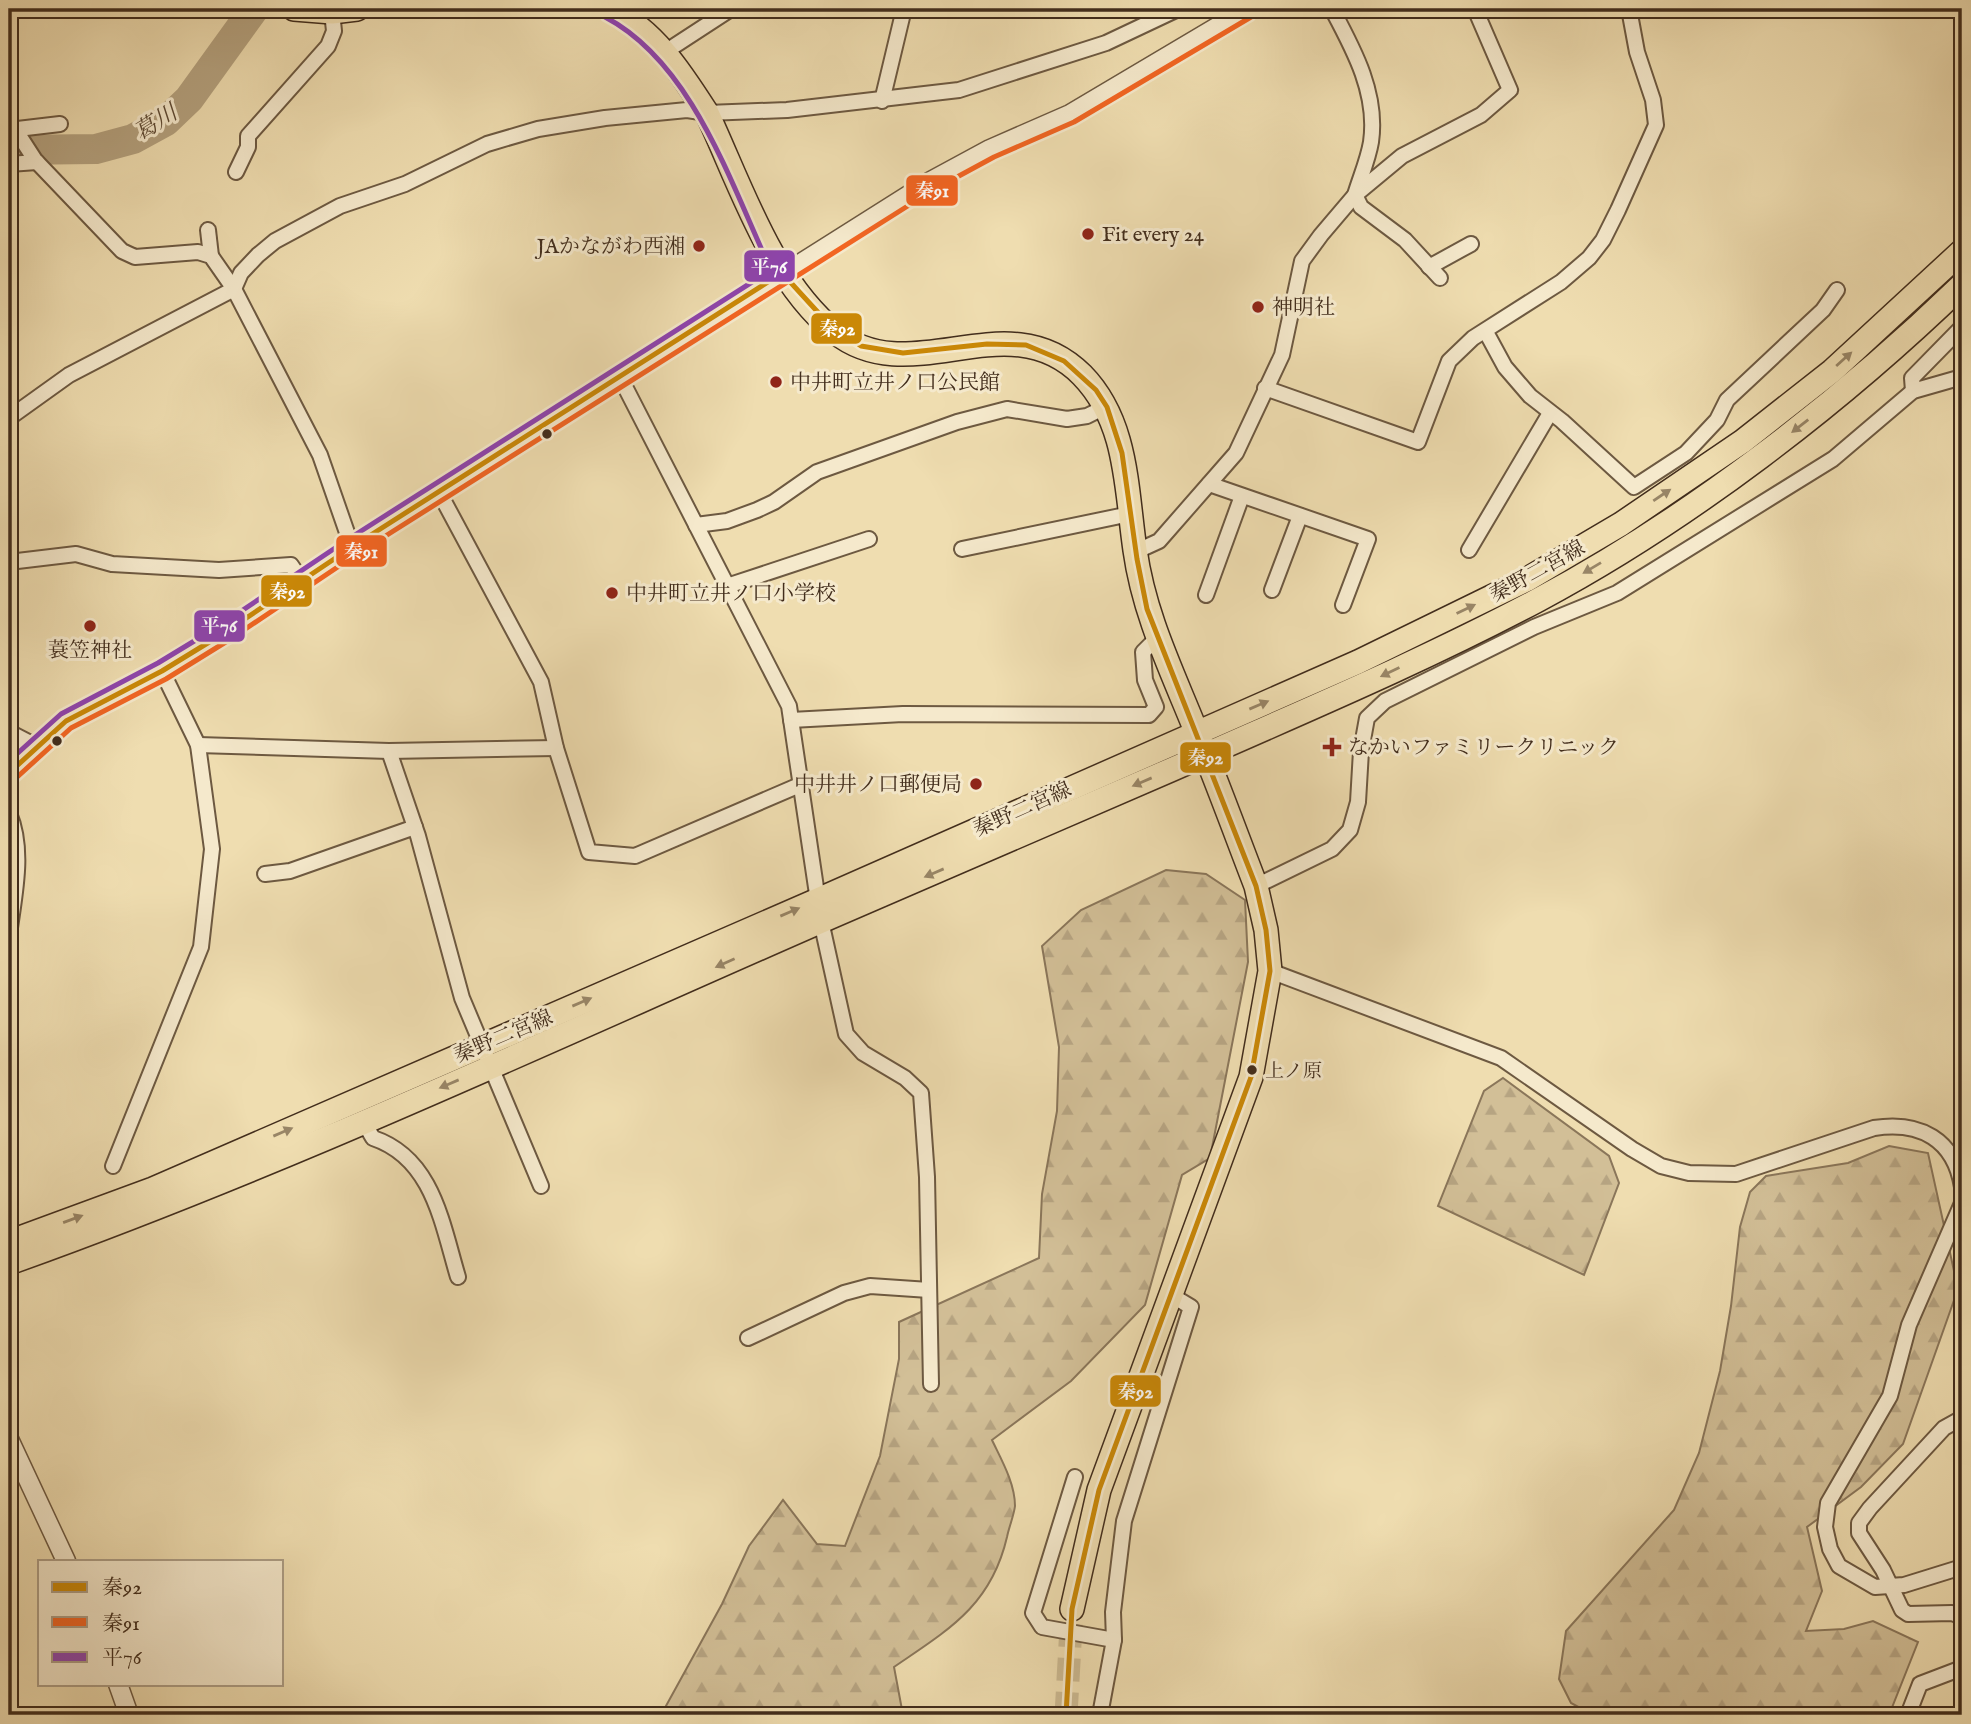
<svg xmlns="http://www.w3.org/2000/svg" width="1971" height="1724" viewBox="0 0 1971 1724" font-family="'IM FELL English','Noto Serif JP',serif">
  <defs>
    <pattern id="forest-firs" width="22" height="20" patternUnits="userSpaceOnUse" patternTransform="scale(1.75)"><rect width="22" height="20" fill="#d2bf97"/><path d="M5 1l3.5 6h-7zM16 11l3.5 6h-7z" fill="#b6a482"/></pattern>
  </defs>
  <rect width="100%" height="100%" fill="#efddb0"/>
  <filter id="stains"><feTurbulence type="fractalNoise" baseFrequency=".00286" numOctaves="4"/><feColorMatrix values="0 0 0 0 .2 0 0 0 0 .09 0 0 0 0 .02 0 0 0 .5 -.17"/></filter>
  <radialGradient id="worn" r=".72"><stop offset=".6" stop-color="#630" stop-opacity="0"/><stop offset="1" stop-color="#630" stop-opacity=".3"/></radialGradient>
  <!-- forest -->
  <g fill="url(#forest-firs)" stroke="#8a765a" stroke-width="2">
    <path d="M1166,870l40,4 39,26 3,62 -38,196 -28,17 -37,130 -74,76 -79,59c9,19 23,43 23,66 -1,9 -6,21 -8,31 -16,69 -59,93 -113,130l9,48h-242l61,-111 27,-58 34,-46 34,44 28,2 35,-90 19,-97v-37l140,-64 3,-64 15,-83 2,-64 -17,-101 39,-36z"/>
    <path d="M1503,1078l106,78 10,27 -35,92 -146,-69 46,-115z"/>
    <path d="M1889,1146l39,7 30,136 -55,155 -42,43 -54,40 15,64 -16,40 38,-2 29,-8 45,21 -29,73h-296l-22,-12 -12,-24 7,-48 108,-121 25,-57 21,-82 11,-65 9,-79 10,-35 16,-16 82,-13z"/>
  </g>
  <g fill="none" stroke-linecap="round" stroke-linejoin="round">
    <!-- river -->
    <path stroke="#b4a17e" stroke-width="30" d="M9,150l87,-1 37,-10 33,-18 23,-22 65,-90"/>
    <!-- primary-tunnel -->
    <path stroke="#ccba92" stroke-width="23" stroke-dasharray="23 11" stroke-linecap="butt" d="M1066,1715l6,-106"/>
    <!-- minor casing -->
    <g stroke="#6d5941" stroke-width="18">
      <g id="minor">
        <path d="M1332,9c22,41 46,85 39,133 -3,18 -11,36 -16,53l6,12 44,33 35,38"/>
        <path d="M665,52l66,-43"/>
        <path d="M882,101l22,-92"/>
        <path d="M15,129l20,31 87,91 13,6 63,-5 13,4 23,33 86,166 32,92"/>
        <path d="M9,130l51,-6"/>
        <path d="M9,164l28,-2"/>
        <path d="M236,172l12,-25v-11l80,-90 6,-15 -2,-19"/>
        <path d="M208,230l3,26"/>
        <path d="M1429,267l42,-23"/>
        <path d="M1486,332l19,35 25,29 32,25 72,66 52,-34 31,-33 10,-20 96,-90 14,-20"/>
        <path d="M620,377l169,329 32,215 25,113 17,19 42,25 16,15 6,84 4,207"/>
        <path d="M1265,388l153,54 31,-81 24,-23 88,-56 28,-24 14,-18 15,-30 38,-85 -3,-25 -16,-48 -8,-43"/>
        <path d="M1913,391l-1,-13 50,-51"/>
        <path d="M9,418l60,-43 165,-86 7,-16 17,-18 17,-14 65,-35 65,-22 82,-40 51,-15 67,-11 82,-8 20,3 80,-3 172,-20 147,-47 72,-34"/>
        <path d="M1209,484l159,55 -25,66"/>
        <path d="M439,492l102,190 15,66 33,104 46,4 167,-72"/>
        <path d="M696,525l31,-4 30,-11 17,-8 43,-30 140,-50 50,-13 60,10 20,-3 20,-10"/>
        <path d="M962,549l168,-35"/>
        <path d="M1469,550l81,-137"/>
        <path d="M1135,552l24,-11 77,-88 46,-98 20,-94 19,-26 34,-40 47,-39 79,-41 29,-25 -35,-81"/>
        <path d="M9,562l67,-8 36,10 107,6 72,-5 11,16"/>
        <path d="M727,586l142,-47"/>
        <path d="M1272,590l28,-74"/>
        <path d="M1206,595l36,-99"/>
        <path d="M791,720l112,-6 246,1 7,-8 -11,-27 -2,-28 14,-14"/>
        <path d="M9,732l27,14"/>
        <path d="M198,745l191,6 167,-3"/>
        <path d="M389,751l29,85 44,162 79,188"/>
        <path d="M9,813c16,38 5,83 0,122"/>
        <path d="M265,874l25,-3 125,-44"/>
        <path d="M1256,886l76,-37 18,-19 8,-28 3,-51 6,-33 18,-17 149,-74 83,-34 216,-134 80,-68 49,-14"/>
        <path d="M1270,971l231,87 131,91 29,17 28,7 47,1 138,-46c46,-7 80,11 88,59"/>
        <path d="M363,1121l10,17c60,20 69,86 85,139"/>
        <path d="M113,1166l88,-219 11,-98 -14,-104 -36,-74"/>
        <path d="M1962,1203l-53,122 -19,71 -62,107 -3,24 5,22 9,17 36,21 29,-2 58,-18"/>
        <path d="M748,1338l96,-45 26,-7 59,4"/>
        <path d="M1962,1418l-18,10 -74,80 -11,15v10l24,37 19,40 6,4 44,-1 10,4"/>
        <path d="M1075,1477l-42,136 9,14 72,13"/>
        <path d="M1100,1715l14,-75 -1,-28 11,-91 67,-214 -20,-12"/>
        <path d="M1908,1715l12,-31 42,-16"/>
      </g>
    </g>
    <!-- tertiary casing -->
    <g stroke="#6d5941" stroke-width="21">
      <g id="tertiary">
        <path d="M9,773l57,-52 96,-50 62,-38 128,-86 577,-365 61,-33 80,-35 177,-105"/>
        <path d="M9,1439l57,122"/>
        <path d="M118,1684l11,31"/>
      </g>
    </g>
    <!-- primary casing -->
    <g stroke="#422d1c" stroke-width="26">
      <g id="primary">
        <path d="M294,9l38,3 25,-3"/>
        <path d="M609,9c44,19 73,65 98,104 34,73 64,167 128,219 77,61 172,-32 247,43 46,47 44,114 53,175 9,65 37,121 61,181 21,51 40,103 60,155l10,44 4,41 -19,106 -152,413 -27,119"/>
        <path d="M9,1242l144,-53 667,-290 538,-237 168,-82 95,-56 122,-83 89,-70 130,-120"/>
        <path d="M9,1263c280,-100 551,-228 824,-347 138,-60 277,-119 415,-180 98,-43 196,-86 290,-136 150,-80 302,-197 424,-315"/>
      </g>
    </g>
    <!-- minor -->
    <use href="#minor" stroke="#f5e9cc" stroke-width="14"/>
    <!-- tertiary -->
    <use href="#tertiary" stroke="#f5e9cc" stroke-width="18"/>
    <!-- primary -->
    <use href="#primary" stroke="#efddb0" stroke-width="23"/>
    <!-- bus-1 casing -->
    <g stroke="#f5e9cc" stroke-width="10">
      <path id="bus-1" d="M9,773l57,-52 96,-50 62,-38 128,-86 430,-274 43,47 36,26 42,7 84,-9 39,1 38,16 32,29 11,17 15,46 15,106 10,50 109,277 10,44 4,41 -19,106 -152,413 -27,119 -6,106"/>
    </g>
    <!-- bus-2 casing -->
    <g stroke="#f5e9cc" stroke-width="10">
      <path id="bus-2" d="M15,779l56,-51 95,-49 63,-39 128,-86 576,-364 61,-33 80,-35 177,-105"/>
    </g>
    <!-- bus-3 casing -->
    <g stroke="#f5e9cc" stroke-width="10">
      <path id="bus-3" d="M9,761l52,-47 97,-51 61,-37 128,-86 424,-270c-40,-85 -78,-207 -166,-253"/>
    </g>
    <!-- bus-1 -->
    <use href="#bus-1" stroke="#ca8807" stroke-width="5"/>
    <!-- bus-2 -->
    <use href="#bus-2" stroke="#f26522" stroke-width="5"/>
    <!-- bus-3 -->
    <use href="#bus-3" stroke="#8e44ad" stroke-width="5"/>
  </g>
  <!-- one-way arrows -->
  <defs><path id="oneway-solid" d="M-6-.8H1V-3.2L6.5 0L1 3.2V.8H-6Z" transform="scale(1.75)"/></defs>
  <g fill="#988566">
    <use href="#oneway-solid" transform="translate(1844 359) rotate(-42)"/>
    <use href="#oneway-solid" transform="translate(1800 426) rotate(142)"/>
    <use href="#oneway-solid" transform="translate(1662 495) rotate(-34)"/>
    <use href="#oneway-solid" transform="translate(1592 568) rotate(149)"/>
    <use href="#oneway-solid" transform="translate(1466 609) rotate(-26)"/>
    <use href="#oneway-solid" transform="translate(1390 672) rotate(154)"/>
    <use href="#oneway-solid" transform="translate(1259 705) rotate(-23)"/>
    <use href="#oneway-solid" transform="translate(1142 782) rotate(157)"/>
    <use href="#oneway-solid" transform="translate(934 873) rotate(157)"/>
    <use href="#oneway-solid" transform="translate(790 912) rotate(-23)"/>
    <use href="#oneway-solid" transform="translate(725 963) rotate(156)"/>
    <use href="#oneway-solid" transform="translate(582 1002) rotate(-23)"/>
    <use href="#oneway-solid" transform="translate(449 1084) rotate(157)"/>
    <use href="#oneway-solid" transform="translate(283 1132) rotate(-23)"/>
    <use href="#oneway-solid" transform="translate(73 1219) rotate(-20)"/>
  </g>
  <!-- markers -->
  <g fill="#8f2418" stroke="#f5e9cc" stroke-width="2.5">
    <circle cx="1088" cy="234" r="7"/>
    <circle cx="699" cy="246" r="7"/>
    <circle cx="1258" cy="307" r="7"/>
    <circle cx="776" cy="382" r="7"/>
    <circle cx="612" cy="593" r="7"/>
    <circle cx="90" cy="626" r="7"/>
    <path d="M1328.5 736.5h7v7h7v7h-7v7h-7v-7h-7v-7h7z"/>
    <circle cx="976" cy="784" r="7"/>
  </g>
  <g fill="#422d1c" stroke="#f5e9cc" stroke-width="2.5">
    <circle cx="547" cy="434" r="6"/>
    <circle cx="57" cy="741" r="6"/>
    <circle cx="1252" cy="1070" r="6"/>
  </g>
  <g text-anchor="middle" stroke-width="6" stroke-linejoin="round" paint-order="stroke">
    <!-- bus labels -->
    <g font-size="19" fill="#422d1c" stroke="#f5e9cc" text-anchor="start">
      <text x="1265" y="1077">上ノ原</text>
    </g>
    <!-- poi labels -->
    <g font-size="21" fill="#422d1c" stroke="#f5e9cc" text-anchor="start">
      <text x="1102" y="241">Fit every 24</text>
      <text x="685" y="253" text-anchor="end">JAかながわ西湘</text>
      <text x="1272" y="314">神明社</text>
      <text x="790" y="389">中井町立井ノ口公民館</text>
      <text x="626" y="600">中井町立井ノ口小学校</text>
      <text x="90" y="657" text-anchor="middle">蓑笠神社</text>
      <text x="1348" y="754">なかいファミリークリニック</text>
      <text x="962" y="791" text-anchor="end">中井井ノ口郵便局</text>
    </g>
    <!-- street labels -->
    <g font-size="21" fill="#422d1c" stroke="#f5e9cc">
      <text transform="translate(1537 571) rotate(-29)" y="7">秦野二宮線</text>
      <text transform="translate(1022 809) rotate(-24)" y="7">秦野二宮線</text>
      <text transform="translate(503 1036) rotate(-23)" y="7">秦野二宮線</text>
    </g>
    <!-- water labels -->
    <g font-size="23" font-style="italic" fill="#5e4a34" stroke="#f5e9cc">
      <text transform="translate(155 122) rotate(-32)" y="8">葛川</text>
    </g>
  </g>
  <g stroke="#f5e9cc" stroke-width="2.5">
    <rect x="905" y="174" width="54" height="33" rx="7" fill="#f26522"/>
    <rect x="743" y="249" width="53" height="34" rx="7" fill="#8e44ad"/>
    <rect x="810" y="312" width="53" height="33" rx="7" fill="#ca8807"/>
    <rect x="335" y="534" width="53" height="34" rx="7" fill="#f26522"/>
    <rect x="260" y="574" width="53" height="34" rx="7" fill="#ca8807"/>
    <rect x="193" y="609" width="53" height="34" rx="7" fill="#8e44ad"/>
    <rect x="1179" y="741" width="53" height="33" rx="7" fill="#ca8807"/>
    <rect x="1109" y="1374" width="53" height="34" rx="7" fill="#ca8807"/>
  </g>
  <g font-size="19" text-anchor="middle" font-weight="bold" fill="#fff">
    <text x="932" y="197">秦91</text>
    <text x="769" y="273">平76</text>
    <text x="837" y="335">秦92</text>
    <text x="361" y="558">秦91</text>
    <text x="287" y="598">秦92</text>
    <text x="219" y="632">平76</text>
    <text x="1205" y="764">秦92</text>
    <text x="1135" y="1398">秦92</text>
  </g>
  <!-- margin -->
  <rect width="1971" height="1724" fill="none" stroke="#efddb0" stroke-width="35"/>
  <rect x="10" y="10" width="1950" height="1703" fill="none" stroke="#422d1c" stroke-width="3.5"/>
  <rect x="18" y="18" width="1936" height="1689" fill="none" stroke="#422d1c" stroke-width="2"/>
  <!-- legend -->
  <rect x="38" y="1560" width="245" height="126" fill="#f5e9cc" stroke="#ad9e86" stroke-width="2"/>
  <rect x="52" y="1582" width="35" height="10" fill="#ca8807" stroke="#ad9e86" stroke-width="2"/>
  <text x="102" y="1594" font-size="21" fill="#422d1c">秦92</text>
  <rect x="52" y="1617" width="35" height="10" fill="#f26522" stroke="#ad9e86" stroke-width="2"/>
  <text x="102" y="1630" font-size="21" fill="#422d1c">秦91</text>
  <rect x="52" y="1652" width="35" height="10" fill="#8e44ad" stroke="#ad9e86" stroke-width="2"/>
  <text x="102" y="1664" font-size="21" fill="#422d1c">平76</text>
  <rect width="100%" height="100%" filter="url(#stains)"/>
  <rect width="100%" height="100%" fill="url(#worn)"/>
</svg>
